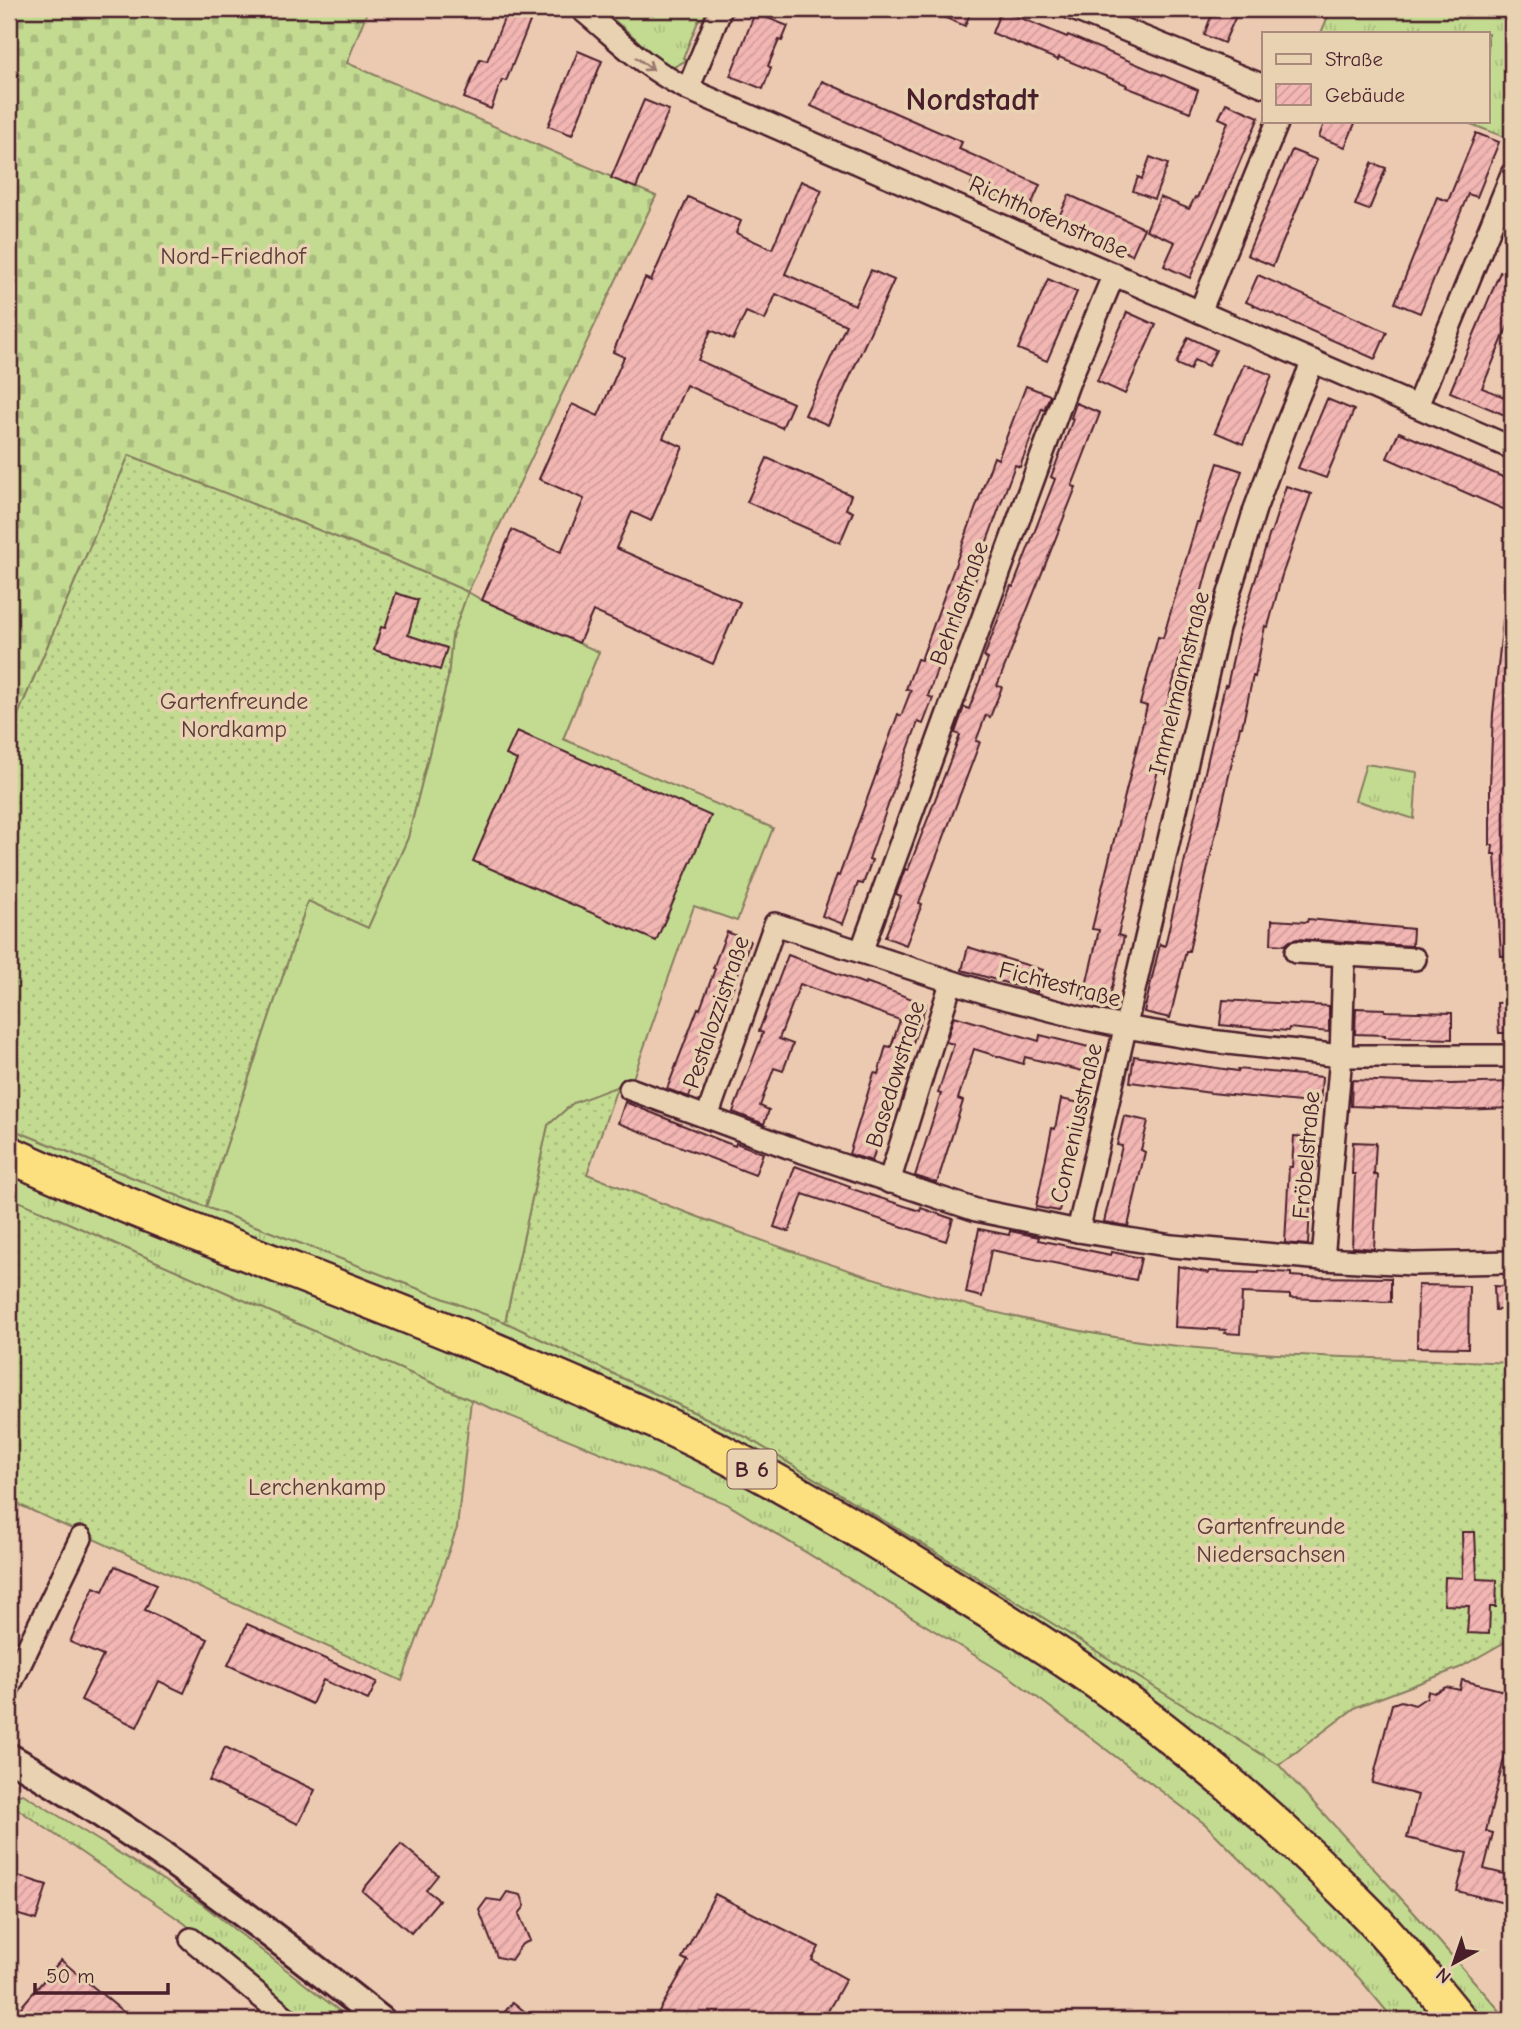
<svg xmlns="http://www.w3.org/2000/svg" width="1521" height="2029" viewBox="0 0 1521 2029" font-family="'Comic Neue',sans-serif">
  <defs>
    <pattern id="grass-tufts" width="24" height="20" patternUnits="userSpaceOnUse" patternTransform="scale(1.75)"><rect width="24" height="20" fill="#c3db91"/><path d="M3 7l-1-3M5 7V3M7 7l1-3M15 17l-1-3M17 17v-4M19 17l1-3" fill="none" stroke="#a9bc7d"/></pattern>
    <pattern id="cemetery-stones" width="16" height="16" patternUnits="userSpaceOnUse" patternTransform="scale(1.75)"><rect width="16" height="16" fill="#c3db91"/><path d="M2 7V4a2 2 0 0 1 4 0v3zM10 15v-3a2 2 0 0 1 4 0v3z" fill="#a9bc7d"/></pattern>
    <pattern id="garden-dots" width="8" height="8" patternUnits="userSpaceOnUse" patternTransform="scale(1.75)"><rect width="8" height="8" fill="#c3db91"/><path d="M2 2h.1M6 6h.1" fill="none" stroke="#a9bc7d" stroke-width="1.8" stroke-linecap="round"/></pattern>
    <pattern id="building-hatch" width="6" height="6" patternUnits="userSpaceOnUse" patternTransform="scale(1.75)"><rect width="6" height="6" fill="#f2b6b3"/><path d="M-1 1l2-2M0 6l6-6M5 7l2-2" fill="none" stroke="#d19c9a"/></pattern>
  </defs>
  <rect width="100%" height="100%" fill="#eccab2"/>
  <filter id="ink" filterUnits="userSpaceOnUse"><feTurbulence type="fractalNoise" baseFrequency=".0143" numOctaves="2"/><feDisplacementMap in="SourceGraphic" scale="14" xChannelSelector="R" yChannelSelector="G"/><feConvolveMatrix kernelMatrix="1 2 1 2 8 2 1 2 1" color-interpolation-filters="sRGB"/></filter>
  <g filter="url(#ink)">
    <!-- grass -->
    <g fill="url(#grass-tufts)" stroke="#867d5e" stroke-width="2">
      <path d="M601,9h103l1,11 -6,-1 -16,39 4,2 -13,7h-12l-27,-29z"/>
      <path d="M1331,9h181v131l-49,-19h25v-88h-167z"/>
      <path d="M1366,764l51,8 -3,47 -59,-19z"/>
      <path d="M9,1128l197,79 299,115 243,116 291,177 240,150 138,151 91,104h-114l-35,-42 -154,-154 -195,-147 -283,-173 -256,-104 -462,-203z"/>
      <path d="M23,1794l179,110 149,116h-51l-116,-97 -175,-120v-6z"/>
    </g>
    <!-- cemetery -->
    <path fill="url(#cemetery-stones)" stroke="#867d5e" stroke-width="2" d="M9,9h359l-21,54 309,133 -188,396 -69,-30 -270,-107 -120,281z"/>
    <!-- garden -->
    <g fill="url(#garden-dots)" stroke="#867d5e" stroke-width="2">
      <path d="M129,455l270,107 69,30 -16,45 -4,41 -40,160 -40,90 -60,-27 -102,306 -197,-79v-392z"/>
      <path d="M618,1085l-31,89c187,74 381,146 582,171 114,13 229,13 343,18v275l-53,30 -103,39 -77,58 -240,-150 -291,-177 -243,-116 43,-197 25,-22z"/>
      <path d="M9,1197l462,203 -14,128 -55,153 -393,-181z"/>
    </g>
    <!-- pitch -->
    <path fill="#c3db91" stroke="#867d5e" stroke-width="2" d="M468,592l14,8 117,52 -36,87 210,89 -36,93 -43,-15 -62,175 -59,22 -25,22 -43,197 -299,-115 102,-306 60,27 40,-90 40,-160 4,-41z"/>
    <!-- building -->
    <g fill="url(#building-hatch)" stroke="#4a1f2b" stroke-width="2">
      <path d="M508,9h27l-29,72 -4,-1 -11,29 -27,-11 16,-39 7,2z"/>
      <path d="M924,9h48l-7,17z"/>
      <path d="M1214,9h25l-15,34 -20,-8z"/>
      <path d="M1001,10l66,27 1,-2 130,55 -8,22 -64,-25 1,-2 -68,-28 -1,3 -66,-27z"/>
      <path d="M755,13l33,13 -6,15 -3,-1 -11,26 3,2 -8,21 -33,-13z"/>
      <path d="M578,51l24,10 -30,74 -24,-9z"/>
      <path d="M822,81l140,61 -3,7 81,36 -11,25 -58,-25 3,-6 -163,-73z"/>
      <path d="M644,100l25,10 -33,78 -25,-10z"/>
      <path d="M1226,103l33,14 -69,161 -26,-12 11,-24 -29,-12 14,-33 29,12 6,-12 2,1 31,-76 -9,-4z"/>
      <path d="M1325,121h31l-11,26 -26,-10z"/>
      <path d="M1476,133l23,9 -22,55 -9,-3 -48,119 -25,-10 42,-106 11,4z"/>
      <path d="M1292,150l25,10 -44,106 -26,-11z"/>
      <path d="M1150,157l18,7 -14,35 -21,-8 5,-14 4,2z"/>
      <path d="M1372,163l14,5 -17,42 -14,-5z"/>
      <path d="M801,181l21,9 -37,84 70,31 16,-35 23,10 -66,145 -23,-10 41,-90 -70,-31 -11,26 -19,-8 -13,28 -22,-10 -13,30 95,43 -11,25 -96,-43 -23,53 20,9 -32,74 -19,-9 -16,36 124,54 -27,62 -120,-53 -14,32 -97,-43 30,-70 49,22 23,-53 -45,-20 33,-75 26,12 26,-59 -11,-5 32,-74 6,3 37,-84 53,24 -5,12 36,16z"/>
      <path d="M1069,195l75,33 -12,27 -75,-34z"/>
      <path d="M1512,248v68l-30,72 30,12v18l-62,-26 50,-120 2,1z"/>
      <path d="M1258,275l129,57 -12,27 -129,-57z"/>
      <path d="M1048,279l29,13 -30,69 -29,-12z"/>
      <path d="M1127,312l29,13 -31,69 -28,-13z"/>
      <path d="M1188,337l28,13 -8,16 -14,-6 -4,10 -14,-6z"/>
      <path d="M1244,364l28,11 -29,69 -28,-12z"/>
      <path d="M1026,386l24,9 -6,15 -2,-2 -22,59 -5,-2 -40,109 2,1 -27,71 -4,-1 -13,36 -5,15 5,2 -10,26 -5,-2 -15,41 -34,96 3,1 -9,24 -5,-1 -15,41 -21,-8 15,-41 2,1 59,-162 3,2 10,-26 -5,-1 11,-30 4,1 73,-203 4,2z"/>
      <path d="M1327,399l27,11 -28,68 -28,-10z"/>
      <path d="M1076,403l24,10 -28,73 4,1 -79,199 5,1 -12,30 -4,-2 -10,26 4,1 -61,161 3,1 -16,41 -21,-8 16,-41 -5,-2 9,-25 3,1 52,-135 -5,-2 9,-26 5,2 19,-50 -4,-2 27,-71 2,1 42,-108 -4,-2 22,-58 -2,-1z"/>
      <path d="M1399,432l113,49v32l-125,-55z"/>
      <path d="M767,458l84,37 -5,14 7,3 -13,31 -93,-41z"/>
      <path d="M1218,463l24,8 -33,93 -16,60 -4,-1 -30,112 7,2 -48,198 6,2 -16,68 -25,-6 16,-69 -7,-1 55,-223 -7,-2 18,-67 5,1 34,-116h2z"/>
      <path d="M1286,486l25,8 -29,81 -14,52 -3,-1 -10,51 -2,-1 -11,51h-2l-51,224h-3l-16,67 -26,-6 16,-68 5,2 60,-261 2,1 11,-51 32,-102h1z"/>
      <path d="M396,593l22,7 -10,35 39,13 -7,22 -66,-20 7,-23 4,1z"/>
      <path d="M1503,619l9,1v336h-11l-6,-102h-3l1,-9h-3v-60l3,-71z"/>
      <path d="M517,731l194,85 -55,125 -183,-80 44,-101 -11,-5z"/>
      <path d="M1308,919l105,10 -1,17 -115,-7 -7,2 -5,4 -14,-1 1,-24 35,2z"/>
      <path d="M727,932l23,9 -28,76 -3,-1 -30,81 -22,-8 31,-81 2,1 15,-40 -2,-1z"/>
      <path d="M968,947l75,23 -6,22 -75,-22z"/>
      <path d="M788,955l77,29 1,-2 60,22 -26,77 -3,-1 -25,81 -23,-7 25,-81 4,1 8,-28 5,1 9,-27 -100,-36 -21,55 14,5 -10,27 -9,-3 -14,38 9,4 -5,14 -31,-12 30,-79 -4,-2z"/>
      <path d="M1223,1000l106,6v26l-40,-4 -1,3 -68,-6z"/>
      <path d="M1512,1002v31h-13l-2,-30z"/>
      <path d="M1356,1008l29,1v2l67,2v26l-67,-2v-2l-30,-1z"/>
      <path d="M954,1016l85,25 1,-6 61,15 -6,24 -70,-17 -2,7 -49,-15 -16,50 5,2 -26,82 -22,-7 26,-82 -3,-1 16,-49 -8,-2z"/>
      <path d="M1134,1056l104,15v-2l84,8 -2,27 -109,-11 -81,-11z"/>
      <path d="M1352,1080l99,4 61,-2v26l-52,2 -109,-4z"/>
      <path d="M1061,1099l24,5 -6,30 -4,-1 -16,78 -23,-4 16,-79 3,1z"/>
      <path d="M625,1102l97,39 13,5 1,-3 27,10 -8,22 -137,-52z"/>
      <path d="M1124,1116l24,5 -7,29 4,2 -17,74 -24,-4 18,-76 -5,-1z"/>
      <path d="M1294,1136l24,2 -2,31 -4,-1 -4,77 -23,-2 4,-76h3z"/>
      <path d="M1353,1142l23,1 -2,32h4l-4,74 -22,-2 3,-73h-3z"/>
      <path d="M795,1166l55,20 -1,2 71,23 1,-3 32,11 -7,22 -143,-47 -14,38 -15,-5z"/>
      <path d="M979,1229l30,6 1,-4 29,6 -1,3 73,15 1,-3 29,6 -5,22 -145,-30 -9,47 -16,-4z"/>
      <path d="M1178,1266l31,7v-2l50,2v-2l32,2v3l14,1 86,1v24l-101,-4v-3l-48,-2 -2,41 -15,-1 1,-3 -51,-3z"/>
      <path d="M1418,1285l51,1 -1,62 -51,-1z"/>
      <path d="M1494,1286l18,1v22l-17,1z"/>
      <path d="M1462,1532h13l2,47 20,1 -1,27h-6l-1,27 -22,-1 2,-27 -25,-1 1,-28 18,1z"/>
      <path d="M115,1566l42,18 -12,26 63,29 -24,54 -25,-12 -22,46 -56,-27 22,-44 -33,-14 24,-55 9,4z"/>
      <path d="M247,1624l130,58 -9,18 -45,-20 -11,24 -84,-39z"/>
      <path d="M1462,1680l46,12 -2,9 6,11 -2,16 1,3 -25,100 7,2 -9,36 28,7v29l-55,-14 10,-38 -60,-15 11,-43 -46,-12 20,-79 9,-3 14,4 12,-8 1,-6 6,2 12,-6 14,3z"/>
      <path d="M225,1747l90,43 -17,34 -89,-43z"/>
      <path d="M401,1844l37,31 -12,15 13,10 -28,33 -49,-42z"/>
      <path d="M9,1873l38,12 -11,35 -27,-8z"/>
      <path d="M507,1892l14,3 4,11 -6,8 11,27 -8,3 -11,16 -14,-3 -18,-47 8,-11 14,2z"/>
      <path d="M715,1894l104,53 -7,13 34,19 -23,41h-23l-15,-8 -4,8h-127l34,-59 -6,-3z"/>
      <path d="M61,1960l72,60h-123z"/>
      <path d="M513,2002l22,18h-37z"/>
    </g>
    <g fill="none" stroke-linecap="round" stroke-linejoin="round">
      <!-- minor casing -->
      <g stroke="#4a1f2b" stroke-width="26">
        <g id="minor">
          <path d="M581,9c38,31 62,58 107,80l824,359"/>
          <path d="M1073,9l191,77"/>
          <path d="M688,89l33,-80"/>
          <path d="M1200,312l78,-191"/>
          <path d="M1417,406l95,-232"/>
          <path d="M861,952l207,-568 46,-110"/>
          <path d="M1296,952l119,7"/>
          <path d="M630,1089l158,58 188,63 102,21 94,15 151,13 90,5 99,-2"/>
          <path d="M707,1117l68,-193 218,71 93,24 39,8 85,14 131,15h171"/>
          <path d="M889,1182l62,-199"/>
          <path d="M1078,1231l140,-602 37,-120 32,-86 26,-62"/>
          <path d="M1323,1259l18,-203 3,-100"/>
          <path d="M9,1687l72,-149"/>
          <path d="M191,1939l98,81"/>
        </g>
      </g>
      <!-- tertiary casing -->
      <g stroke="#4a1f2b" stroke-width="32">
        <path id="tertiary" d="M9,1757c132,76 253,169 372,263"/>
      </g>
      <!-- trunk casing -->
      <g stroke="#4a1f2b" stroke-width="40">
        <path id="trunk" d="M9,1154c158,73 325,129 486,197 84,36 170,71 250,114 71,38 139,80 207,123 61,37 122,75 179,118 85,63 165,134 239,210 32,33 60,69 89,104"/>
      </g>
      <!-- minor -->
      <use href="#minor" stroke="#e9d2b2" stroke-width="21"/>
      <!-- tertiary -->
      <use href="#tertiary" stroke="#e9d2b2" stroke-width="26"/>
      <!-- trunk -->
      <use href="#trunk" stroke="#fce080" stroke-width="35"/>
    </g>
    <!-- one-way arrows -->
    <defs><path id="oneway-shaft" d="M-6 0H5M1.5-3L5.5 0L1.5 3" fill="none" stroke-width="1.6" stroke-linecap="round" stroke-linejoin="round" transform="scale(1.75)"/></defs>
    <use stroke="#9a786e" href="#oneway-shaft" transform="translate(645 64) rotate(36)"/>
  </g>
  <g text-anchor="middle" stroke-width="7" stroke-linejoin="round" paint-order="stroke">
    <!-- shield labels -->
    <rect fill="#e9d2b2" stroke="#7a5554" stroke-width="2" x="727.5" y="1449.5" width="49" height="39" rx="5"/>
    <g font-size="23" font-weight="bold" fill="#4a1f2b">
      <text x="752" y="1477">B 6</text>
    </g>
    <!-- street labels -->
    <g font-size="24" fill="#4a1f2b" stroke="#e9d2b2">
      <text transform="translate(1049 217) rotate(24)" y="8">Richthofenstraße</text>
      <text transform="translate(959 603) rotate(-70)" y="8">Behrlastraße</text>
      <text transform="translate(1179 683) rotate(-76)" y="8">Immelmannstraße</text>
      <text transform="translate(1060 984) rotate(14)" y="8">Fichtestraße</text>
      <text transform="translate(716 1012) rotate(-71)" y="8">Pestalozzistraße</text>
      <text transform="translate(895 1074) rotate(-73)" y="8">Basedowstraße</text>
      <text transform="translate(1076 1123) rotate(-77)" y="8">Comeniusstraße</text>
      <text transform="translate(1306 1155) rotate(-85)" y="8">Fröbelstraße</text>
    </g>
    <!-- park labels -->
    <g font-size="24" fill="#5c3b3a" stroke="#e9d2b2">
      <text x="233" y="264">Nord-Friedhof</text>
      <text x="234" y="709">Gartenfreunde<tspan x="234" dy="28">Nordkamp</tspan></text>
      <text x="317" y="1495">Lerchenkamp</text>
      <text x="1271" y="1534">Gartenfreunde<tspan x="1271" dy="28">Niedersachsen</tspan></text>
    </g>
    <!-- district labels -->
    <g font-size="32" font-weight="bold" fill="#4a1f2b" stroke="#e9d2b2">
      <text x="972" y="110">Nordstadt</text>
    </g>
  </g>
  <!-- margin -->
  <rect width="1521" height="2029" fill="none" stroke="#e9d2b2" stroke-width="35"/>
  <rect x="18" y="18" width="1486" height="1994" fill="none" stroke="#4a1f2b" stroke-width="2.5" filter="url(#ink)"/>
  <!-- legend -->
  <rect x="1262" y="32" width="228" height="91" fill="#e9d2b2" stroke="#a98a7c" stroke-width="2"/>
  <rect x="1276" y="54" width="35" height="10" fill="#e9d2b2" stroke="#a98a7c" stroke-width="2"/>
  <text x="1325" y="66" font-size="21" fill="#4a1f2b">Straße</text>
  <rect x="1276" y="84" width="35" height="21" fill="url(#building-hatch)" stroke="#a98a7c" stroke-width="2"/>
  <text x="1325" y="102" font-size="21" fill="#4a1f2b">Gebäude</text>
  <!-- north arrow -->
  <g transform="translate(1454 1963) rotate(220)" stroke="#e9d2b2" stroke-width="5" paint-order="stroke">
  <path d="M0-5L12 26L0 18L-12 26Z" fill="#4a1f2b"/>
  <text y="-10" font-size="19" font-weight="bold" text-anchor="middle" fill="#4a1f2b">N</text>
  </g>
  <!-- scale -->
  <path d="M35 1983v10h133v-10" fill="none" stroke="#4a1f2b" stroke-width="3.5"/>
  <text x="46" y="1983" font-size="21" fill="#4a1f2b" stroke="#e9d2b2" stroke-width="5" paint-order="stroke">50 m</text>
</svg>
